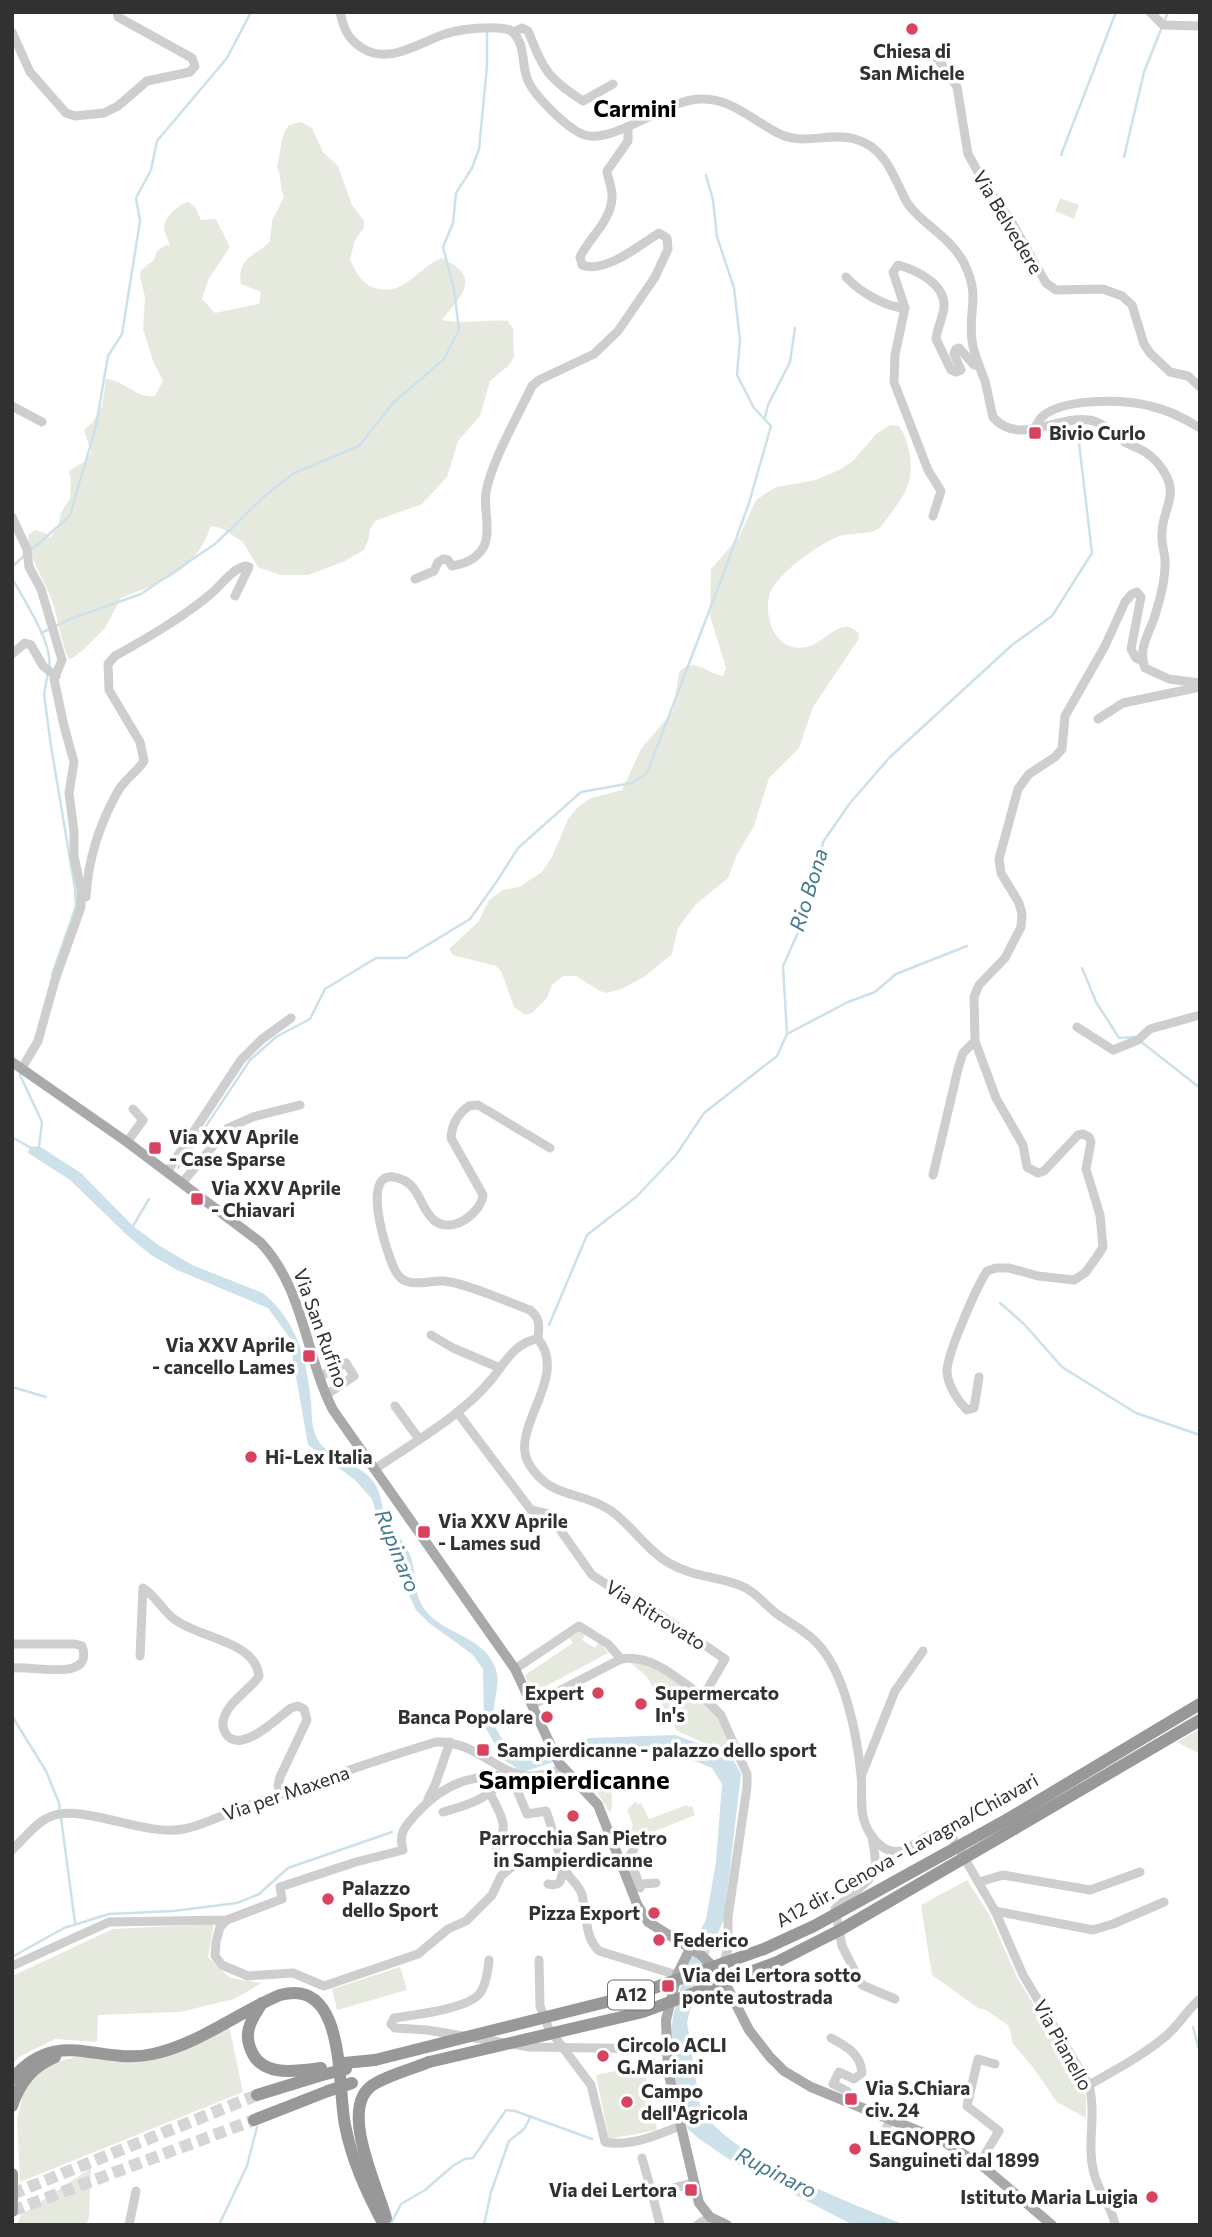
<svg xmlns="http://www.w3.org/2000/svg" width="1212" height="2237" viewBox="0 0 1212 2237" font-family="Commissioner,sans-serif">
  <rect width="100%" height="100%" fill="#fff"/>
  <!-- green -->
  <g fill="#e6eade">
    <path d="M301,122l11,6 11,24 15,14 14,39 12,16v7l-9,12 -5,19c4,11 13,26 25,29 31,9 41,-20 67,-30 7,4 19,10 22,18 7,14 -15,34 -22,44 20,5 44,-1 66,1l5,8 1,28 -6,9 -18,15 -10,35 -22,25 -11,36 -25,27 -47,17 -5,8 -1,9 -5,12 -19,11 -37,14h-28l-22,-8 -15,-25 -22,-14 -10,-2c-17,48 -48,55 -90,72l-16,30 -22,22 -12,9 -3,-1c-8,-20 -10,-40 -17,-60 -8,-21 -22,-39 -23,-63l7,-5 10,3 5,5 8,-12 3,-13 9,-15 1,-17 -2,-10 16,-10 6,-9 -7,-22 9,-8 9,-16 4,-27c18,1 31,20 49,17l8,-15 -10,-20 -10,-32 2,-32 -5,-20 1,-7 13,-10 3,-9 9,-6 4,1c-1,-5 -5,-12 -6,-18 0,-11 15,-24 24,-26l7,5 6,13 15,-1 14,28 -21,31 -7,21 13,14 44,-9 2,-12 -20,-8c-5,-27 16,-28 29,-43l2,-20 12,-24c-5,-11 -2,-20 -7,-30 4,-14 3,-32 12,-42z"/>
    <path d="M1060,198l19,7 -5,14 -19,-8z"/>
    <path d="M890,425l9,1c11,16 16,44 7,64 -6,13 -17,25 -25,37 -11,9 -28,5 -41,9 -19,6 -68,41 -71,61 -5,24 8,56 38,50 13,-3 24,-18 38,-20 5,-1 10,3 14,6l-1,7 -45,67 -14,41 -30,30 -15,48 -18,30 -8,22 -33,27 -17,23 -6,26 -28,23 -23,12 -14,4 -7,-2 -24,-15h-13l-11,9 -5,13 -15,15 -7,2 -11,-8 -13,-36 -5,-5 -43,-11 -4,-6 30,-28 10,-21 14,-10 16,-3 23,-15 10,-15 16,-38 10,-12 13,-9 31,-8 19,-41 32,-38 6,-39 7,-6c15,-4 23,8 37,10l3,-8 -16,-52 1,-47 28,-32 17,-37 20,-13 40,-7 23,-10 14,-9 23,-27z"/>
    <path d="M582,1630l4,3 -4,7 13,8 4,-6 9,11 -75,40 -8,-18 48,-32 -3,-5z"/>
    <path d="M630,1662l22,3 56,40 8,9 19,45 -15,-9 -43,-19 -30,-54z"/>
    <path d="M1200,1729v25l-23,-12z"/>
    <path d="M598,1774c13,7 17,26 12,39l-19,-31 1,-6z"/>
    <path d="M636,1801l1,4 4,-2 8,16 38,-14 1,2 4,-1 3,9 -57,23 -3,-7 -5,2 3,-8 -6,-15z"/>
    <path d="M967,1880l22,34 29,65 48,78 20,40v21l-29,-16 -25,-36 -19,-22 -4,-18 -23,-16 -8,-2 -46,-33 -11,-70z"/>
    <path d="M214,1924l-6,33 22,21 32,5 -28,16 -54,13 -82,3 -1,27 -42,-3 -36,18 -7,7v-88l101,-47z"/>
    <path d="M400,1967l7,23 -70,20 -5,-21z"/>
    <path d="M229,2026l14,66 -223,90 -3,-63 8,-32 16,-20 40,-12 58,6z"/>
    <path d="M644,2065l13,65 -48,9 -13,-64z"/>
    <path d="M91,2168l-2,49 -3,8h-69l4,-10z"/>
  </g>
  <!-- water -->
  <path fill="#cce1e9" d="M39,1146l42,27 52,53 27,20 32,19 71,28c34,28 44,67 48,109 1,13 0,30 9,41 14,18 44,22 55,41 6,9 6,21 10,30 7,15 19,27 25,41 7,17 3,36 13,52 18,28 59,27 72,60 8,19 -6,39 0,58 3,12 14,20 23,29l29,-2 43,-14 85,-3 44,16 15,10 7,13 -17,145 -25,58 -12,45 13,84c22,49 155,99 205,119h-51l-7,-3 -114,-60 -35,-24 -10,-9 -4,-10 -8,-34 -5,-50 2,-19 11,-41 11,-32 11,-24 10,-57 6,-78 -10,-16 -34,-14h-89l-17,2 -49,16 -19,-12 -20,-35 -1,-56 -11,-15 -43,-31 -13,-13 -7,-15 -2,-21 -24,-38 -11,-37 -17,-19 -47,-35 -19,-108 -21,-29 -91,-38 -26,-15 -23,-19 -58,-56 -42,-27 2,-6z"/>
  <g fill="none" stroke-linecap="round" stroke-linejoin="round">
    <!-- stream -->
    <g stroke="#cce1e9" stroke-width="2.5">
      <path d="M1061,155l55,-143"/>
      <path d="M1124,157l20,-85 24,-60"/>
      <path d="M765,417l3,-12 22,-43 5,-34"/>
      <path d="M31,550l39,-34 5,-18 21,-72 12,-70 14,-22 18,-113 -4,-23 15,-28 6,-29 70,-83 24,-46"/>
      <path d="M12,567l14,-13"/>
      <path d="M12,578c12,22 41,65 37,89"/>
      <path d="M41,633l29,-14 71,-25 74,-50 52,-50 27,-21 65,-27 34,-43 51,-44 15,-29 -5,-41 -11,-42 10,-24 3,-30 16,-25 7,-19 8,-83v-34"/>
      <path d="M48,673l-4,21 7,52 24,143 1,17 -24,69"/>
      <path d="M1082,968l14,34 23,36 16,-1 65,51"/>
      <path d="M789,1033l59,-31 27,-10 21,-18 71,-28"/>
      <path d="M20,1075l22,47 -3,25"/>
      <path d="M12,1137l19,11"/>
      <path d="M178,1168l72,-108 26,-23 34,-18 15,-30 51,-31h30l64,-39 27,-38 21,-33 63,-56 51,-9 15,-10 79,-206 23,-64 22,-77 -17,-18 -17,-33 3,-35 -6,-52 -17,-51 -4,-37 -7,-25"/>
      <path d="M133,1226l16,-27"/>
      <path d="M1000,1303l24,21 38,43 74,46 64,22"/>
      <path d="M549,1325l38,-90 49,-38 40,-42 28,-42 73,-57 10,-22 -4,-68 23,-51 8,-27 9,-46 27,-39 40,-46 122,-112 40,-29 40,-63 -15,-127"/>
      <path d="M12,1387l34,10"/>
      <path d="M12,1716l34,55 13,32 16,120"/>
      <path d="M12,1957l52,-29 45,-14 64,-3 64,-8 22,-9 29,-26 104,-36"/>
      <path d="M1193,2027l7,26"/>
      <path d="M219,2225l28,-59 10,-39"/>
      <path d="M390,2225l11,-21 24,-14 29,-25 11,-6 8,-1 33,-48 9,1 77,28"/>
      <path d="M484,2225l7,-33 18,-51 15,-12 7,-13"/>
    </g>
    <!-- highway-tunnel -->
    <g stroke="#d6d6d6" stroke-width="12" stroke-dasharray="12 6" stroke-linecap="butt">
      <path d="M12,2194l245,-99"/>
      <path d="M12,2211l242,-91"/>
    </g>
    <!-- minor -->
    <g stroke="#cecece" stroke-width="9">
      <path d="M340,12c4,17 7,26 22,36 27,17 56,-5 83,-14 14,-5 51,-9 65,-4 16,12 11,31 17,48 5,16 39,49 55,56 26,12 80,-29 109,-34 38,-7 60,21 91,35 24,10 49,-3 73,4 29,8 38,35 49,58 12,25 45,37 60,66 17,34 4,46 8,78 2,14 8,27 13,40 3,12 5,24 8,36 25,30 64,-2 96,3 14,2 26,15 36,22 7,4 14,6 20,10 13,8 28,28 25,44 -2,13 -8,24 -8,37 -1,9 2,17 3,26 1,17 -4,37 -9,53 -5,20 -19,35 -11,56l24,11 31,4"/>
      <path d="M1150,12l13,13 37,1"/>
      <path d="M12,32l18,40 36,41 9,3 29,-3 14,-7 29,-25 43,-9 5,-6 -3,-8 -74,-41 -1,-5"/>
      <path d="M514,32l8,-4 6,3c16,39 18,46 55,70l30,-17"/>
      <path d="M929,50l9,9 19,28 11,67 15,27 28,40 35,62 10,7 47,-1 19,7 10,9 12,39 6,9 20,19 18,4 12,11"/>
      <path d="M846,277c14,15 39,30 59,31"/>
      <path d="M12,406l30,16"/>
      <path d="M1034,429c3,-5 5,-10 9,-13 21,-18 81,-17 107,-10 18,4 34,12 50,22"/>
      <path d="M933,516l8,-25 -13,-21 -34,-88 1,-27 10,-47 -12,-36 5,-7c18,5 48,19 46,42 -1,11 -7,21 -8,32l15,31 5,2 5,-2 -7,-16 2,-5 3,-1 15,17h5"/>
      <path d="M12,517l15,32 2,18 12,22 21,71 -8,19 10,47 10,36 -5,31 5,39v24l7,33v18l-26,73 -17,61 -16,27"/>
      <path d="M415,579l19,-8 4,-9 5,-3 5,1 4,6c11,-2 21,-5 29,-15 12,-15 2,-41 5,-59 6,-32 32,-76 46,-106l7,-6 55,-26 24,-23 37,-54 13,-28 -1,-11 -8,-5c-19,12 -54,41 -77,32l-2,-8c9,-19 31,-36 32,-59 1,-9 -4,-18 -5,-27l21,-30v-14"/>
      <path d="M12,654l13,-11 6,2 12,21 13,10"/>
      <path d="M1098,719l25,-16 77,-16"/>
      <path d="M86,897c2,-37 14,-74 32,-106 7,-12 19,-19 26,-30l-4,-19 -31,-52 -1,-26 7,-8c34,-19 67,-38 97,-63 11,-10 20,-24 34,-27l3,1 -14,29"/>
      <path d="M1077,1027l36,23 25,-10 12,-11 50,-14"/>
      <path d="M127,1142l16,-22 -10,-11"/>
      <path d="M167,1172l74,-112 21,-21 29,-21"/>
      <path d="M933,1175l25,-106 5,-16 12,-12"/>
      <path d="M182,1183l46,-55 25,-11 47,-12"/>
      <path d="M431,1335l22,13 47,20"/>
      <path d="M538,1339c1,-13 3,-20 -8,-29 -22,-8 -64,-27 -86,-29 -17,-1 -38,9 -48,-9 -9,-16 -41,-114 7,-92 17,7 18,31 32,41 18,13 46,-8 48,-26l-32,-57c1,-14 6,-24 18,-32l9,-1 72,43"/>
      <path d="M319,1377l27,-14 8,13 -28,19"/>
      <path d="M979,1377l-5,31 -7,2c-9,-9 -19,-24 -20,-38 -1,-16 30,-86 40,-101l9,-3h13l29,8 36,4 11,-7 11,-15 7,-11 -3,-32 -14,-46 5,-27 -2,-5 -6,-3 -5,1 -34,36 -6,2 -11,-6 -4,-22 -27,-47 -21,-57 -1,-44 5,-12 26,-27 16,-31 1,-13 -3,-11 -18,-30 -2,-14 19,-70 11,-15 26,-17 7,-8 3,-33 40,-70 20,-44 7,-8 5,-2 4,5 -10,52 5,9 6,3"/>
      <path d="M395,1406l24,33"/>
      <path d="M457,1412l74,98 18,4 43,61 53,34 11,3 69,47 -22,38 18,18 26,59v13l-19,130v32l-5,15"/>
      <path d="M375,1469c39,-27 85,-52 116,-89 13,-16 25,-39 47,-41 32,38 -30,90 -9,125 22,36 51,26 81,46 22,15 35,39 59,53 24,14 47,13 70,22 15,5 25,19 38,29 13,9 27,16 39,28 29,29 41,93 45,133 2,15 -2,34 4,48 3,10 13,23 23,27 25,9 33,-25 63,-15l44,76 28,64 66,110c8,30 -3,60 5,88 4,19 18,33 21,52"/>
      <path d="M12,1644h63l7,2c13,37 -50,19 -70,22"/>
      <path d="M140,1656l3,-68c13,8 19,22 31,31 24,19 82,22 85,57 -9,14 -30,25 -35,42 -2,5 -1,11 2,16 15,21 51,-16 65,-26l7,-2 6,3 3,11 -27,57 -2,9 4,8"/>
      <path d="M515,1669l64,-43 29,18 13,15c32,-5 57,20 82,38"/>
      <path d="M532,1705l89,-46"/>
      <path d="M516,1773l-1,12 12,29 19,-3c8,20 11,43 21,62 4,7 13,13 15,22 5,18 2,42 17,56l78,24"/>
      <path d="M862,1774l33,-83 28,-40"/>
      <path d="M490,1793c10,22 21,32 6,54"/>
      <path d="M428,1799l7,-14 15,-43"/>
      <path d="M443,1812c18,-5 37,-10 51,-23l-1,-14"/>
      <path d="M872,1836c1,10 5,24 3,34 -2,10 -31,30 -40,39l7,37 20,39 33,14"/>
      <path d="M631,1840l3,9 -5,8 11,29"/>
      <path d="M12,1850c12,-11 25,-29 40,-34 32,-12 94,21 132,13 20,-4 41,-15 60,-22 64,-23 128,-46 192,-65 40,-1 60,31 91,34 11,1 27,-4 37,-8"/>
      <path d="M979,1882l24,-7 87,15 50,-18"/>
      <path d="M548,1884c18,4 12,-11 15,-21l58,-1"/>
      <path d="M640,1888l2,-4 14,-1"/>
      <path d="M995,1911l98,19 20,-6 51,-22"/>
      <path d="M227,1920l-7,7 -4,15 -1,14 7,9 26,11 45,-3 31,13 94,-32 30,-25 18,-8 26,-26 9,-19 20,-17"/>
      <path d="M489,1960c-1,10 -3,25 -9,33 -11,16 -67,22 -86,25l-3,6 4,4 32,2 103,17 137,2"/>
      <path d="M539,1960l1,46 9,23 42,56 14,57c25,5 53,-7 75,-16"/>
      <path d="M12,1966l97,-44 118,-2 55,-21 -2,-12 76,-25 47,-12c-5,-17 2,-24 14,-37 29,-32 55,-37 97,-39"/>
      <path d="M831,2038c15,8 30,16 31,35l-8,6 -15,-7 -6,12 14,7 1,11"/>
      <path d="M1089,2085c26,-15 55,-30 78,-50 12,-10 20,-25 33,-36"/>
      <path d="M880,2140l11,-21"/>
      <path d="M642,2158l10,35 42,-10"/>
      <path d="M979,2164l20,-33 -32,-25 11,-47 17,5"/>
      <path d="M652,2193l8,32"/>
      <path d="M129,2225l7,-34"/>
      <path d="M697,2225l13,-8"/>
    </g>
    <!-- major -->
    <g stroke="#a9a9a9" stroke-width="10">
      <path d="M12,1062l115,80 133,100c44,46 45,113 73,168l182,259 44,94 39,42 39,99 11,18 53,33 19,18 29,57 21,27 14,14 27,16 132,54 42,27 67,57"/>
      <path d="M690,1949l-13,26 -11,45 2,51 31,132 11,14 17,8"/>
    </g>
    <!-- highway -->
    <g stroke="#989898" stroke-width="12">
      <path d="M1008,1819l192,-115"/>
      <path d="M1014,1829l186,-109"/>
      <path d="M262,2003c-4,7 -11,16 -13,25 -2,7 -1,15 2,22 11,28 46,21 70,18"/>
      <path d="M344,2063l31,-3"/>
      <path d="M12,2079c46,-54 87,-13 141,-25 46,-10 84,-41 127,-59 67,-18 57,91 65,130 7,36 22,68 39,100"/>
      <path d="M257,2095l65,-20"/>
      <path d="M12,2106c8,-24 20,-39 43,-49"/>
      <path d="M254,2120l74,-29"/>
      <path d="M12,2174v37"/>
      <path d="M386,2218c-8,-30 -45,-105 -17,-130 10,-10 46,-20 60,-26"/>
    </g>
    <!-- highway-bridge -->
    <g stroke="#989898" stroke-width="12">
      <path d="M375,2060l259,-65 130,-46 50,-23 194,-107"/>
      <path d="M429,2062l214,-50 134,-50 63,-32 174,-101"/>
      <path d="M322,2075l24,-6"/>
      <path d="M328,2091l24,-8"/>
    </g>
  </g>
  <!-- markers -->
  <g fill="#d84360" stroke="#fff" stroke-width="2.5">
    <circle cx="912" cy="29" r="7"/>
    <rect x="1028" y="426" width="14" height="14" rx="3.5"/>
    <rect x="148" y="1141" width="14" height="14" rx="3.5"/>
    <rect x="190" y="1192" width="14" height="14" rx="3.5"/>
    <rect x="302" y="1349" width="14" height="14" rx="3.5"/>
    <circle cx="251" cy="1457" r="7"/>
    <rect x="417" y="1525" width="14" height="14" rx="3.5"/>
    <circle cx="598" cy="1693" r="7"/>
    <circle cx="641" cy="1704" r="7"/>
    <circle cx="547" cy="1717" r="7"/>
    <rect x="476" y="1743" width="14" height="14" rx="3.5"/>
    <circle cx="573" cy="1816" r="7"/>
    <circle cx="328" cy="1899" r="7"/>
    <circle cx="654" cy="1913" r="7"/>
    <circle cx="659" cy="1940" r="7"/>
    <rect x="661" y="1979" width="14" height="14" rx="3.5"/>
    <circle cx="603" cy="2056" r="7"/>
    <rect x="844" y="2092" width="14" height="14" rx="3.5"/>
    <circle cx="627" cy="2102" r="7"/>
    <circle cx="855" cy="2149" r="7"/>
    <rect x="684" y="2183" width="14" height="14" rx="3.5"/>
    <circle cx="1152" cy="2197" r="7"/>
  </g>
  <g text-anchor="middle" stroke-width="7" stroke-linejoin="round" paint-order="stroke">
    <!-- shield labels -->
    <rect fill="#fff" stroke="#6f6f6f" stroke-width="2" x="608" y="1980.5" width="46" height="29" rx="5"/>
    <g font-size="18" font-weight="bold" fill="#313131">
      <text x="631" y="2001">A12</text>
    </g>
    <!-- poi labels -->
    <g font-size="19" font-weight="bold" fill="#313131" stroke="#fff" text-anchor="start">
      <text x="912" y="58" text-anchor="middle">Chiesa di<tspan x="912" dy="22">San Michele</tspan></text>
      <text x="1049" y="440">Bivio Curlo</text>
      <text x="169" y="1144">Via XXV Aprile<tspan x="169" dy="22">- Case Sparse</tspan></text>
      <text x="211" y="1195">Via XXV Aprile<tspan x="211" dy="22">- Chiavari</tspan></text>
      <text x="295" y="1352" text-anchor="end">Via XXV Aprile<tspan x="295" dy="22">- cancello Lames</tspan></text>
      <text x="265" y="1464">Hi-Lex Italia</text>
      <text x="438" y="1528">Via XXV Aprile<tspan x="438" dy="22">- Lames sud</tspan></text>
      <text x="584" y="1700" text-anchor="end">Expert</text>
      <text x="655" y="1700">Supermercato<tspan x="655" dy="22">In's</tspan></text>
      <text x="533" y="1724" text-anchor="end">Banca Popolare</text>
      <text x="497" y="1757">Sampierdicanne - palazzo dello sport</text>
      <text x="573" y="1845" text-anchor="middle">Parrocchia San Pietro<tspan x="573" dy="22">in Sampierdicanne</tspan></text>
      <text x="342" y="1895">Palazzo<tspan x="342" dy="22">dello Sport</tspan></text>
      <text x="640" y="1920" text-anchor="end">Pizza Export</text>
      <text x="673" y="1947">Federico</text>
      <text x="682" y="1982">Via dei Lertora sotto<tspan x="682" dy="22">ponte autostrada</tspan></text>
      <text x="617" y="2052">Circolo ACLI<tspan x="617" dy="22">G.Mariani</tspan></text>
      <text x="865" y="2095">Via S.Chiara<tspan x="865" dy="22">civ. 24</tspan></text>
      <text x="641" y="2098">Campo<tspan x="641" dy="22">dell'Agricola</tspan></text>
      <text x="869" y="2145">LEGNOPRO<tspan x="869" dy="22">Sanguineti dal 1899</tspan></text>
      <text x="677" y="2197" text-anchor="end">Via dei Lertora</text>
      <text x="1138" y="2204" text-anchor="end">Istituto Maria Luigia</text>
    </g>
    <!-- street labels -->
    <g font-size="19" fill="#313131" stroke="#fff">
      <text transform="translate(1008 222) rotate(59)" y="7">Via Belvedere</text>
      <text transform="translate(321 1328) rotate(70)" y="7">Via San Rufino</text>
      <text transform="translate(656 1615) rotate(32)" y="7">Via Ritrovato</text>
      <text transform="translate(286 1793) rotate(-19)" y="7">Via per Maxena</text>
      <text transform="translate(907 1850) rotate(-29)" y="7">A12 dir. Genova - Lavagna/Chiavari</text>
      <text transform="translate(1063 2045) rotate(61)" y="7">Via Pianello</text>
    </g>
    <!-- water labels -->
    <g font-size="21" font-style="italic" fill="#447a8e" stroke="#fff">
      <text transform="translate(809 890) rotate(-73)" y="7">Rio Bona</text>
      <text transform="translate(397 1551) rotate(68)" y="7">Rupinaro</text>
      <text transform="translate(776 2173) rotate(27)" y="7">Rupinaro</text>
    </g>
    <!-- quarter labels -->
    <g font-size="23" font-weight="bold" fill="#000" stroke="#fff">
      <text x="635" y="117">Carmini</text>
    </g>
    <!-- district labels -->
    <g font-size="26" font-weight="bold" fill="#000" stroke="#fff">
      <text x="574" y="1789">Sampierdicanne</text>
    </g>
  </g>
  <!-- border -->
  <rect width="1212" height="2237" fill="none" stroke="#313131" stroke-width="28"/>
</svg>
